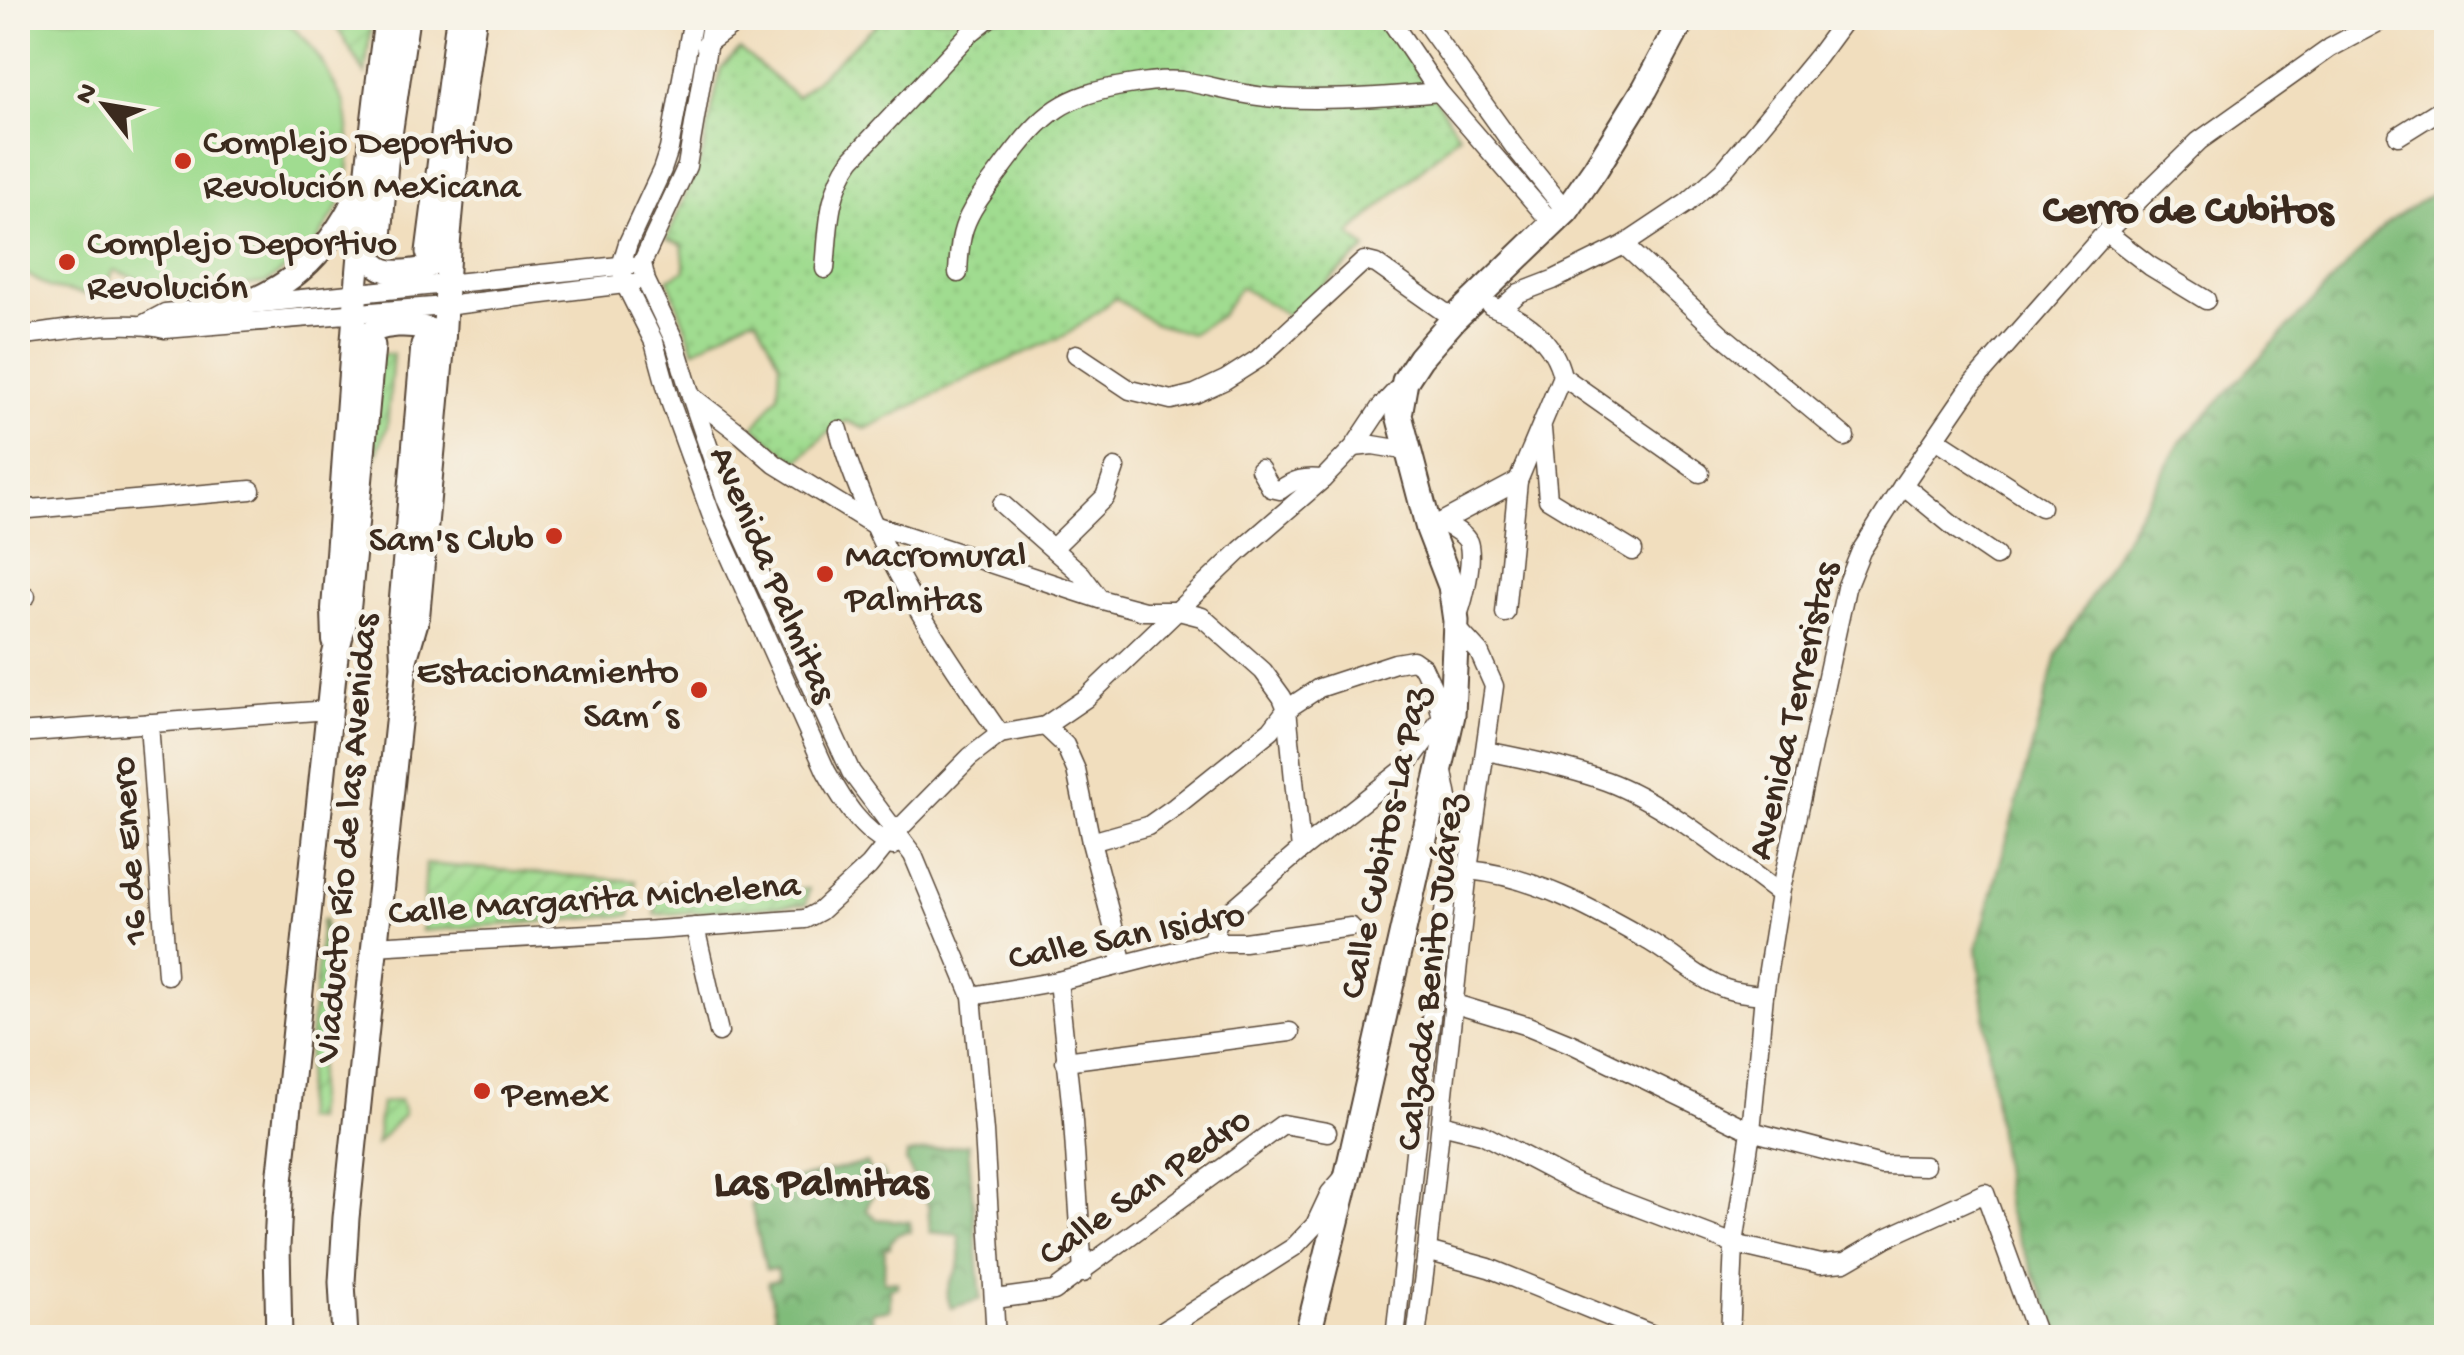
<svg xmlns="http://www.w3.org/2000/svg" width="2464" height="1355" viewBox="0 0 2464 1355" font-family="'Gochi Hand',sans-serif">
  <defs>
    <pattern id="grass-dots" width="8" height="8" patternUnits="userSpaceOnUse" patternTransform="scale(2.5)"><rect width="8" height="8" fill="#a0dc90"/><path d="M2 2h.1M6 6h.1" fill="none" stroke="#8bbd7c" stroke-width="1.8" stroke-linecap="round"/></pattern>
    <pattern id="forest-crowns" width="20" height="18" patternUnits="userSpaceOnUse" patternTransform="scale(2.5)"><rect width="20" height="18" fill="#80bc7a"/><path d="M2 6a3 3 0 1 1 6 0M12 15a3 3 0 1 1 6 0" fill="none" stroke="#6a9963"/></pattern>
    <pattern id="garden-furrows" width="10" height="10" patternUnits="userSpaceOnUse" patternTransform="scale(2.5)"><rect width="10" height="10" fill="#a0dc90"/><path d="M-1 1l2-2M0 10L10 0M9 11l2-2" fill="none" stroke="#8bbd7c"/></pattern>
  </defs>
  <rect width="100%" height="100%" fill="#f7f3e8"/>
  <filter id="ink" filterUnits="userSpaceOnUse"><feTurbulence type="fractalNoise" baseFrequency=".01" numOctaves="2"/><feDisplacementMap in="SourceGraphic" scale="20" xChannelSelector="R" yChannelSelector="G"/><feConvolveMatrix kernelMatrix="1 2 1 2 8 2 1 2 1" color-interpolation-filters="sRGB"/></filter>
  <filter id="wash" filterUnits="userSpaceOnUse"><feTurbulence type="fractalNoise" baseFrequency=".0048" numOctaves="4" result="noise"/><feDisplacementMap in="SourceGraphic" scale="40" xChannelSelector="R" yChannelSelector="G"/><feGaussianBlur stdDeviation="2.25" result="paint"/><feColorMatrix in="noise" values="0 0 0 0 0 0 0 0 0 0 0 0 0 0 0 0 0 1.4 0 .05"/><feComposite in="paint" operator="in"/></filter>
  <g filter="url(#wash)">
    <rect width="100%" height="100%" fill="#f1debe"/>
    <!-- grass -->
    <path fill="url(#grass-dots)" stroke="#6e8357" stroke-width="2.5" d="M878,18h505l76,117 -109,99 16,15 -78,66 -48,-28 -20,29 -29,18 -38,-11 -37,-25 -48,36 -89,39 -114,56 -18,-8 -21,13 -29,28 -43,-35 24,-32 2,-32 -23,-44 -7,-1 -56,32 -26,-71 17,-9 -3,-26 -15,-5 35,-83 19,-88 19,-19 57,48 83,-76z"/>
    <!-- forest -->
    <g fill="url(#forest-crowns)" stroke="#5e734c" stroke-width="2.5">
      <path d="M2446,185v1152h-385l-54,-126 -30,-263 81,-296 123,-211 206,-218z"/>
      <path d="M968,1144l13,155 -30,9c-10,-24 5,-27 9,-47 1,-8 -1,-18 -1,-26l-29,-3 -2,-27 -22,-43 1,-8z"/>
      <path d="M867,1163l3,11 11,-3 4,8 -13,17 -6,14 11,9 33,3v10c-8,-1 -20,4 -20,15l-5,1 -1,33 13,1v5l-7,1v22l-18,2 1,17 -29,8h-64l-12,-55 11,-2 -3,-11 -10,1 -15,-66 15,-3 -4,-15z"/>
    </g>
    <!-- garden -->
    <g fill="url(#garden-furrows)" stroke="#6e8357" stroke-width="2.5">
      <path d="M337,18h35l-7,56 -29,-48z"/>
      <path d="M377,354h16l-6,73 -18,47z"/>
      <path d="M426,864l210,17 -6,34 -208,16z"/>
      <path d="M659,884l111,10 2,-6 37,1 -3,15 -151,11z"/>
      <path d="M322,920h3l-1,88 -10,112 -12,-1z"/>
      <path d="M400,1100l4,14 -28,30 5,-41z"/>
    </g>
    <!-- pitch -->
    <path fill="#a0dc90" stroke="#6e8357" stroke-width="2.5" d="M18,18h265l24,23 17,24 20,38 3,16 3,27 -2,29 -8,29 -29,47 -45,32 -90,9 -63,-22 -12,27 -51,-9 -32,-19z"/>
  </g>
  <g filter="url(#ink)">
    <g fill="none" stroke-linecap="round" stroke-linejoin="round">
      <!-- minor casing -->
      <g stroke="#564536" stroke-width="21">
        <g id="minor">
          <path d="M693,18l-24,131 -7,21 -34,73 -7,23 4,18 29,58 17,62 40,110 115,257c17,30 35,61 67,75"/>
          <path d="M712,18l-25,148 -45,97 4,18 28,59 17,56 36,105 124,271 62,83 59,141 12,136 12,206"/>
          <path d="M1389,18l50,74 114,132"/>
          <path d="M1422,18l91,127 53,66"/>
          <path d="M705,45l37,-27"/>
          <path d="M2398,136l48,-30"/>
          <path d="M2106,232l44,34 56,34"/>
          <path d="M1624,245l97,89 124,103"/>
          <path d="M825,269c4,-41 2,-75 27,-110l117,-125 20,-16"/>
          <path d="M958,273c1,-15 1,-31 6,-45 8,-24 27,-44 41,-64 39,-52 59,-69 123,-79 17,-3 36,-6 54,-4 32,5 64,16 97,17 53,3 108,-1 160,-6"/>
          <path d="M1491,306c33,12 63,34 71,70"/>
          <path d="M1500,310l19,-17 34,-13 71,-35 63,-42 37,-33 94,-114 28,-38"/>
          <path d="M144,324l21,-11 464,-48"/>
          <path d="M18,336c45,-5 102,-18 147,-7l280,-23 188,-23"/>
          <path d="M1076,354l54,36 41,10 24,-6 30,-14 33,-21 106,-98 12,3 78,55"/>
          <path d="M1562,376l138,97"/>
          <path d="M691,396l51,39 33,29 99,61 225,74 45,12h35l23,6 61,54 19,26 5,12 14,141"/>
          <path d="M1542,429l6,70 85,52"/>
          <path d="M839,430c6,25 15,48 25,72 35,85 84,157 136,232"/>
          <path d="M1936,439l105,68"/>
          <path d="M1354,447l19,-2 36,6"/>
          <path d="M1260,469l11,19 9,2c15,-11 24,-13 43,-11"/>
          <path d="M1903,485l55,45 38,26"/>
          <path d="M1002,504l79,70 18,24"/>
          <path d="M18,510l233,-20"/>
          <path d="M1442,522c8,5 22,11 26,20 6,17 -4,57 -10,73"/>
          <path d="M1434,526l84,-45"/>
          <path d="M1053,548l52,-51 10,-29"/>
          <path d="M18,597l8,-1"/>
          <path d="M1505,613l13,-132 44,-105"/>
          <path d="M149,723l18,252"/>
          <path d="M1045,726l20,19 11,25 15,72 32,122"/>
          <path d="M18,733l311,-23"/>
          <path d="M1486,751c40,8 81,16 120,30 60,22 122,75 174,113"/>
          <path d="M1091,842l57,-16 27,-19 96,-77 16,-21 32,-21 76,-25 18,-3 10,7 14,30 5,21"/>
          <path d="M1468,870c65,6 123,38 179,70 24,13 54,41 79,49 12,4 25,5 38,6"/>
          <path d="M695,927l24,105"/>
          <path d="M1211,942l7,-20 83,-72 103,-81 38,-51 8,-2"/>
          <path d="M373,946l270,-15 162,-12 15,-8 49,-45 28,-35 73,-74 30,-23 45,-8 41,-28 155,-148 82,-71 31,-32 26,-39 25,-27"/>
          <path d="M1058,981l15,140 10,152"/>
          <path d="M972,996l86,-15 153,-39h33l107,-15"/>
          <path d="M1452,1003l76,23 44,18 179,87 130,34 44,1"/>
          <path d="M1065,1061l225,-29"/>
          <path d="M1441,1124l41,10 95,50 157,60 86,20 25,-2 43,-25 97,-44 53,145"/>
          <path d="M1427,1251l62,17 172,70"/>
          <path d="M995,1299l59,-8 229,-167 44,8"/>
          <path d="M1151,1338l143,-91 21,-22 15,-32 16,-18"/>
          <path d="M1395,1338l24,-223 33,-267 1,-24 -10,-52"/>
          <path d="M1416,1338l11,-87 41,-381 26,-184 -15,-34 -23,-25"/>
          <path d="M1730,1338l4,-94 17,-113 13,-136 16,-101 66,-306 15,-37 42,-66 70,-102 133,-151 93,-91 131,-93 56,-30"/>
        </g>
      </g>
      <!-- tertiary casing -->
      <g stroke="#564536" stroke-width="26">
        <g id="tertiary">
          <path d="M359,247c8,8 15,19 26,23 12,4 39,1 49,-7 7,-4 10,-14 14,-21"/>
          <path d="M241,306c15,-8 30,-14 43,-23 34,-22 58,-57 75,-93"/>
          <path d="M354,341c25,-19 61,-20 90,-6"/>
          <path d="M334,641l-1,-32c15,-198 25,-396 53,-591"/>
          <path d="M406,658l12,-41 26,-282 5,-95 11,-116 15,-106"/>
        </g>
      </g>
      <!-- secondary casing -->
      <g stroke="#564536" stroke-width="29">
        <g id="secondary">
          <path d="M379,238l6,-75 21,-145"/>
          <path d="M429,252l30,-234"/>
          <path d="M279,1338l-2,-91 3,-65 55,-526 13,-52 24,-258"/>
          <path d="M345,1338l-3,-56 4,-64 58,-552 -3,-50 23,-271"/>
          <path d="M1307,1338l41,-165 104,-458 4,-94 -5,-35 -22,-57 -30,-114 6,-34 15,-23 34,-39 112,-108 30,-43 49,-79 38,-71"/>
        </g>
      </g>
      <!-- minor -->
      <use href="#minor" stroke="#fff" stroke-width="18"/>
      <!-- tertiary -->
      <use href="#tertiary" stroke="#fff" stroke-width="22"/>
      <!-- secondary -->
      <use href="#secondary" stroke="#fff" stroke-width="25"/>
    </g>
  </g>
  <!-- markers -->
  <g fill="#c8321e" stroke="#f7f3e8" stroke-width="4">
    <circle cx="183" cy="161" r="10"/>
    <circle cx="67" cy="262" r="10"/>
    <circle cx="554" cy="536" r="10"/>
    <circle cx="825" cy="574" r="10"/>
    <circle cx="699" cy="690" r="10"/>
    <circle cx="482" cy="1091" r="10"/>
  </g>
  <g text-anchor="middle" stroke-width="9" stroke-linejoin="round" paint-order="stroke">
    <!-- poi labels -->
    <g font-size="38" fill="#3b2a1e" stroke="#f7f3e8" text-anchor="start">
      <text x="203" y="152">Complejo Deportivo<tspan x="203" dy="44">Revolución Mexicana</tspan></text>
      <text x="87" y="253">Complejo Deportivo<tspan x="87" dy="44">Revolución</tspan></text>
      <text x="534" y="549" text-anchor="end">Sam's Club</text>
      <text x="845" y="565">Macromural<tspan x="845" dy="44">Palmitas</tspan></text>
      <text x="679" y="681" text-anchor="end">Estacionamiento<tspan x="679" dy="44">Sam´s</tspan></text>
      <text x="502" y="1104">Pemex</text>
    </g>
    <!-- street labels -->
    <g font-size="38" fill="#3b2a1e" stroke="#f7f3e8">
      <text transform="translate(776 573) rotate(67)" y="13">Avenida Palmitas</text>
      <text transform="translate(1790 710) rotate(-77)" y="13">Avenida Terreristas</text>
      <text transform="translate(343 838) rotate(-85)" y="13">Viaducto Río de las Avenidas</text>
      <text transform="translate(1381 842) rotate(-78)" y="13">Calle Cubitos-La Paz</text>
      <text transform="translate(126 851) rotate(-94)" y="13">16 de Enero</text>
      <text transform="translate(594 896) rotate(-4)" y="13">Calle Margarita Michelena</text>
      <text transform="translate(1126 933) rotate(-11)" y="13">Calle San Isidro</text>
      <text transform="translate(1427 972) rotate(-83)" y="13">Calzada Benito Juárez</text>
      <text transform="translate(1143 1184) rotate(-35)" y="13">Calle San Pedro</text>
    </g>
    <!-- quarter labels -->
    <g font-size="42" font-weight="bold" fill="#3b2a1e" stroke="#f7f3e8">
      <text x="2188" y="221">Cerro de Cubitos</text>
      <text x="821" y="1194">Las Palmitas</text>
    </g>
  </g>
  <!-- margin -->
  <rect width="2464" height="1355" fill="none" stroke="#f7f3e8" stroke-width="60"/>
  <!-- north arrow -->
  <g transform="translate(105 105) rotate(301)" stroke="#f7f3e8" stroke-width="8" paint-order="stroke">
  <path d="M0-8L18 38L0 25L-18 38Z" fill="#3b2a1e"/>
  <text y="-15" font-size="28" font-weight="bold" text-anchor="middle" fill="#3b2a1e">N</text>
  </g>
</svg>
